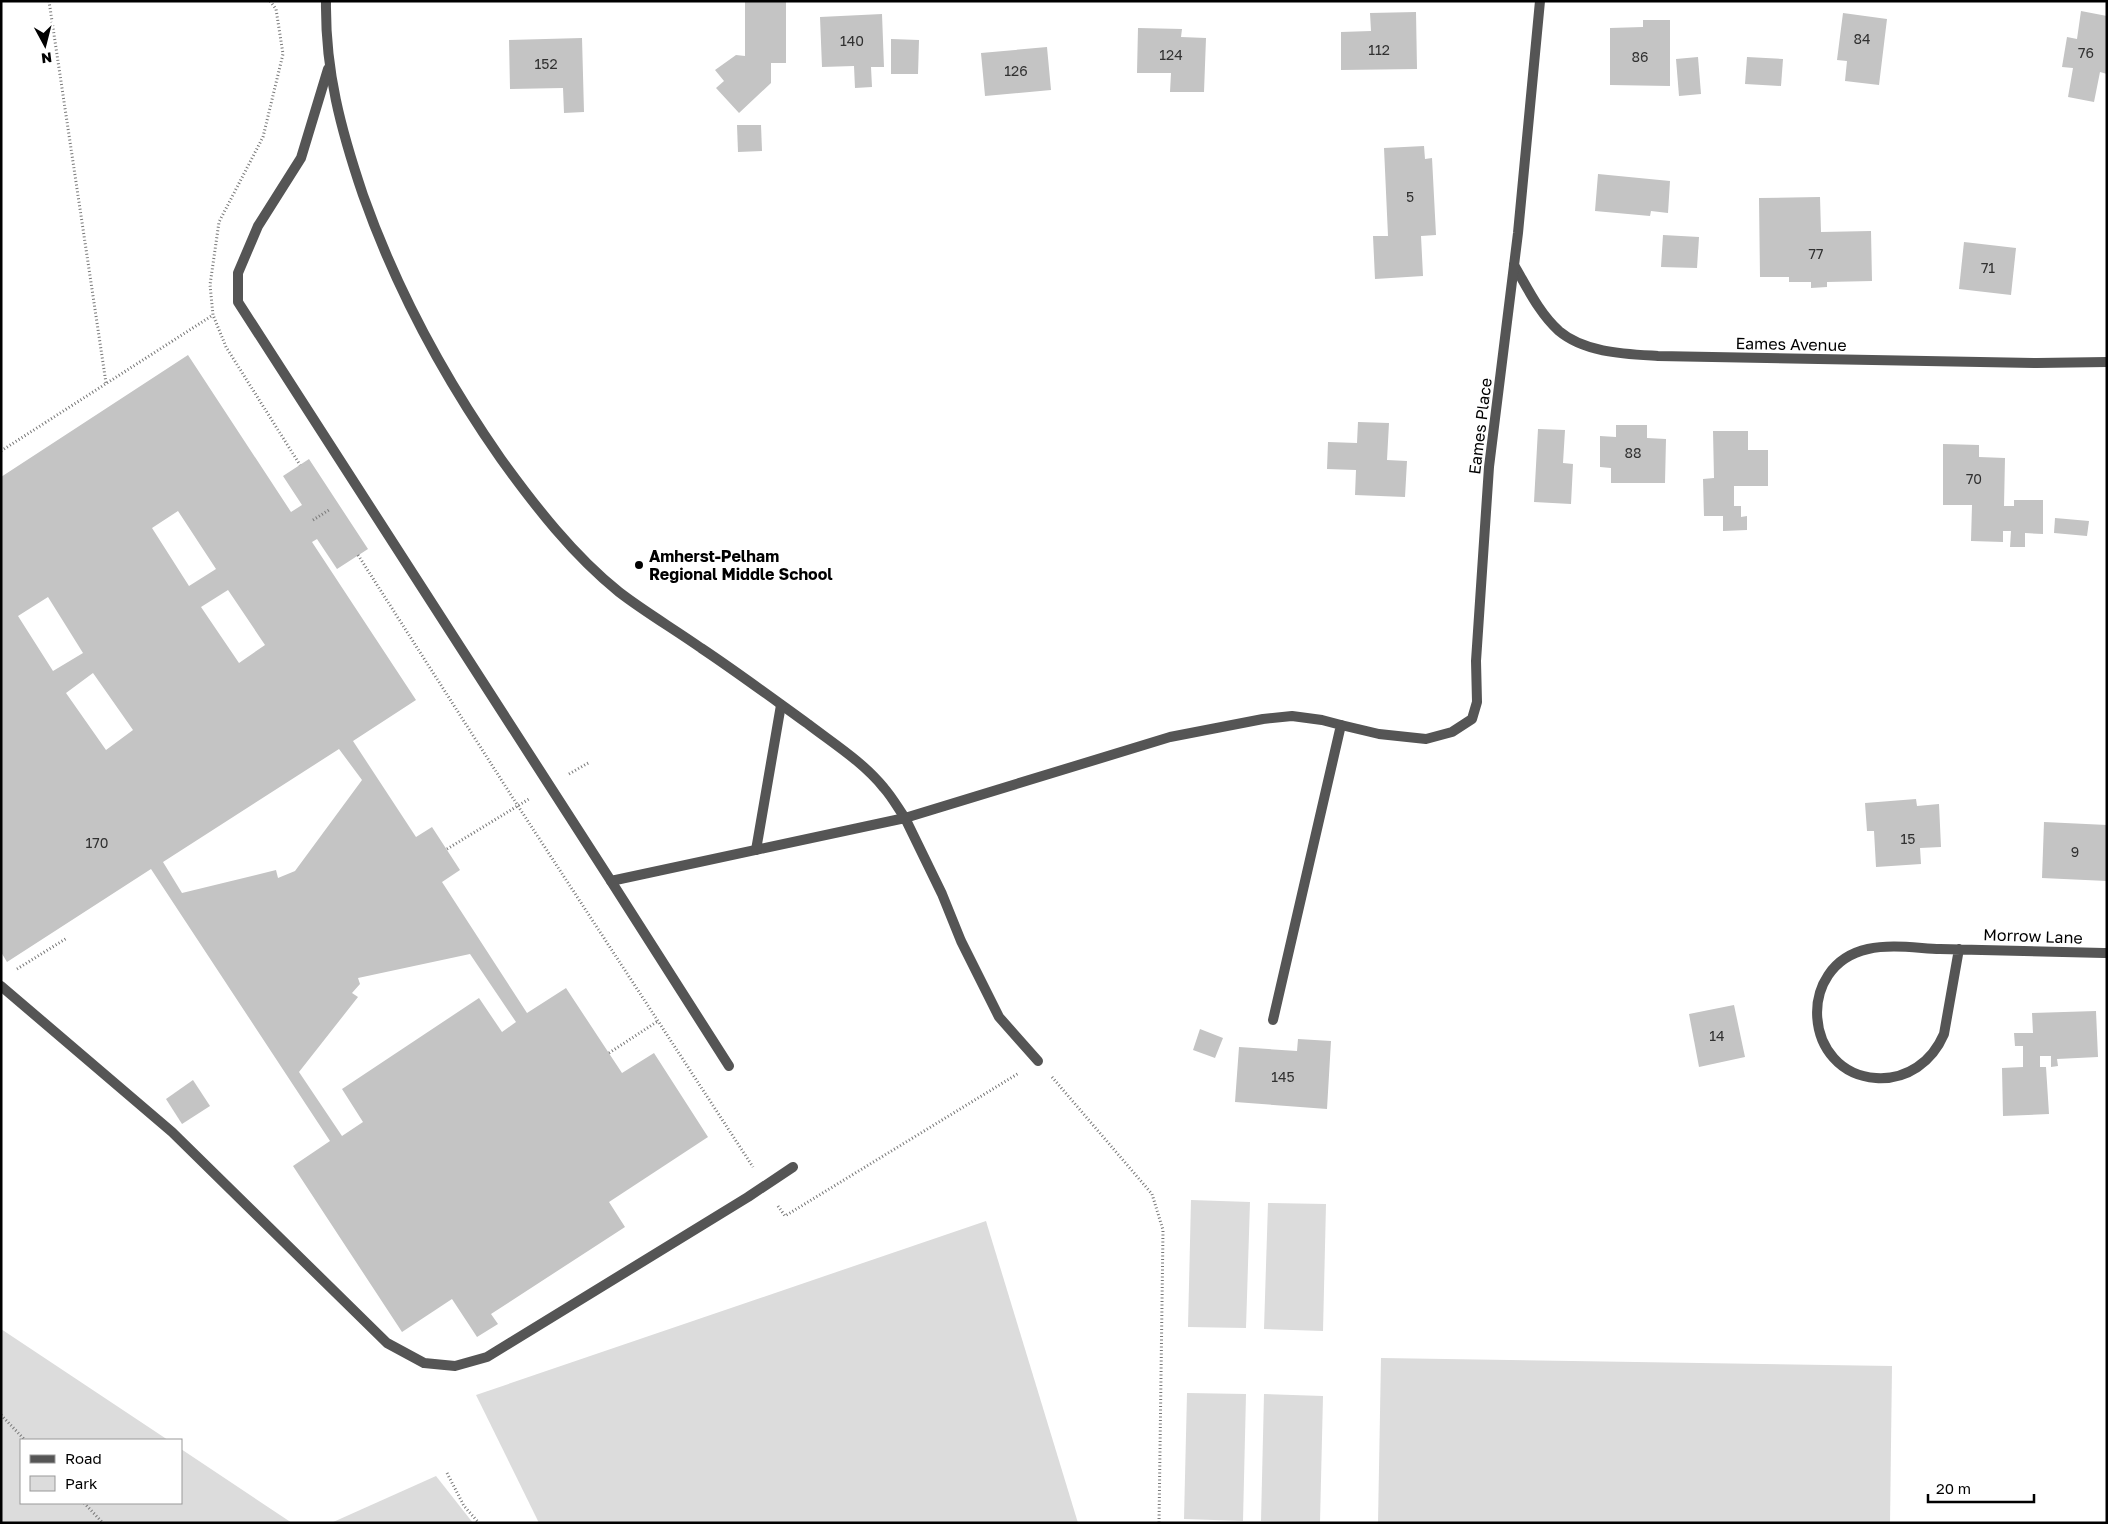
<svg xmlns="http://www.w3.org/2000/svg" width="2108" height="1524" viewBox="0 0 2108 1524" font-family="'Golos Text',sans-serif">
  <rect width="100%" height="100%" fill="#fff"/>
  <!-- green -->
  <g fill="#dcdcdc">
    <path d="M1191,1200l59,2 -4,126 -58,-1z"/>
    <path d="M1268,1203l58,1 -3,127 -59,-2z"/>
    <path d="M986,1221l92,302h-539l-63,-128z"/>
    <path d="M1,1329l167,111h-147v63h160v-54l111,74h-291z"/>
    <path d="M1381,1358l511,8 -2,157h-512z"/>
    <path d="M1187,1393l59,1 -3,127 -59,-2z"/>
    <path d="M1264,1394l59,2 -3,126 -59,-1z"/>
    <path d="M436,1476l37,47h-142z"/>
  </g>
  <!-- building -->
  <g fill="#c4c4c4" fill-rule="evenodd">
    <path d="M745,1h41v62h-15v20l-32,30 -23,-25 8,-7 -9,-11 21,-15 9,1z"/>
    <path d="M2081,11l26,5v58l-7,-2 -6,30 -26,-5 5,-29 -11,-1 5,-30 10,2z"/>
    <path d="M1416,12l1,57 -76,1v-38l30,-1 -1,-18z"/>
    <path d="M1843,13l44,6 -8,66 -34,-4 2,-20 -10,-1z"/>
    <path d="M882,14l2,53h-13l1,20 -17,1 -1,-22 -32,1 -2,-50z"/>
    <path d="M1643,20h27v66l-60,-1v-57l33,-1z"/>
    <path d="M1138,28l44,1 -1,8 25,1 -2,54h-34l1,-19h-34z"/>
    <path d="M582,38l2,74 -20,1 -1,-25 -53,1 -1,-49z"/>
    <path d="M891,39l28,1 -1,34h-27z"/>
    <path d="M1047,47l4,43 -66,6 -4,-43z"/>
    <path d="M1698,57l3,37 -22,2 -3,-37z"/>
    <path d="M1747,57l36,2 -2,27 -36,-2z"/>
    <path d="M737,125h24l1,26 -24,1z"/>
    <path d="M1424,146l1,13 7,-1 4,77 -15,1 2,40 -48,3 -2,-43h15l-4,-88z"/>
    <path d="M1598,174l72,7 -2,32 -17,-2 -1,5 -55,-5z"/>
    <path d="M1820,197l1,35 50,-1 1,50 -45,1v5l-16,1v-6h-22v-5h-29l-1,-79z"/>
    <path d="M1663,235l36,2 -2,31 -36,-1z"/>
    <path d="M1964,242l52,6 -5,47 -52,-6z"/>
    <path d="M188,355l103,157 11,-7 -19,-29 26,-17 59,90 -31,20 -20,-30 -5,3 104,158 -63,41 63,96 16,-10 28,43 -18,12 85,131 39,-25 56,85 32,-20 54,84 -99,65 16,25 -134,87 7,10 -21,13 -25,-38 -50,33 -109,-166 37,-25 -179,-272 -144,93 -6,-10v-475zM178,511l38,58 -27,17 -37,-58zM228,590l37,55 -26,18 -38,-56zM48,597l35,56 -30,18 -35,-55zM93,673l40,57 -27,20 -40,-57zM339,749l23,31 -67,91 -17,7 -2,-8 -94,23 -19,-31zM470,954l46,68 -14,10 -23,-34 -137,91 21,33 -21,14 -43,-64 59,-75 -6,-4 8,-9 -2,-6z"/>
    <path d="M1358,422l31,1 -2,37 20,1 -2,36 -50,-2 1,-25 -29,-1 1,-27 29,1z"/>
    <path d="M1616,425h31v13l19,1 -1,44h-54v-15l-11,-1v-31l16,1z"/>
    <path d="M1538,429l27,1 -2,33 10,1 -2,40 -37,-2z"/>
    <path d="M1713,431h35v19h20v36h-34v20h7v11l6,-1v14l-24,1v-15h-19l-1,-37 11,-1z"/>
    <path d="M1943,444l36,1v12l26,1 -1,48h10v-6h29v34l-18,-1v14h-15l1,-16h-8v11l-32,-1 1,-36h-29z"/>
    <path d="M2055,518l34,3 -2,15 -33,-3z"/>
    <path d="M1916,799l1,7 22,-2 2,43 -21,1 1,16 -45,3 -2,-36h-7l-2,-28z"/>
    <path d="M2044,822l63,3v56l-65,-3z"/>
    <path d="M1734,1005l11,52 -46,10 -10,-53z"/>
    <path d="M2096,1011l2,46 -41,2 1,7 -7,1v-11h-11v11h6l3,47 -46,2 -1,-48 21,-1v-21h-8l-1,-13h19l-1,-20z"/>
    <path d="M1200,1029l23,9 -8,20 -22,-8z"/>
    <path d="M1298,1039l33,2 -4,68 -92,-7 4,-55 58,4z"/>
    <path d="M193,1080l17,26 -28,18 -16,-25z"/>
  </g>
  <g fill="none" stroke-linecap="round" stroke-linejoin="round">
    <!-- path -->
    <g stroke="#777" stroke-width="3" stroke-dasharray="1 2.5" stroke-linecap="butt">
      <path d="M49,1l57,382"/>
      <path d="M270,1l6,8 7,45 -20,83 -44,85 -9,63 3,30 13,32 74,118"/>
      <path d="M1,451l212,-136"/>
      <path d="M313,520l16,-10"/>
      <path d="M358,555l160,251 235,361"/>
      <path d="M569,774l21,-12"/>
      <path d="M447,849l82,-50"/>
      <path d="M17,969l50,-31"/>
      <path d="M609,1053l49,-32"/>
      <path d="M1052,1077l100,117 11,36 -4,293"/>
      <path d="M778,1206l7,10 234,-143"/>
      <path d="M1,1415l24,25"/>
      <path d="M447,1473l17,33 15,17"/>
      <path d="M84,1503l19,20"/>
    </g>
    <!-- service -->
    <g stroke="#555" stroke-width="10">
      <path d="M326,1c-1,70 15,129 37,194 34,96 80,181 138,264 34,47 72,96 118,133 26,20 55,37 82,56 36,24 71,50 107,76 26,20 55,38 76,64 8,9 14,20 21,30l265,-81 93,-18 29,-3 30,4 19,5 -68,295"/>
      <path d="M328,69l-27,89 -43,68 -20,47v29l373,579 294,-63 37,76 19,47 38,76 39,44"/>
      <path d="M756,850l25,-145"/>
      <path d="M611,881l118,185"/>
      <path d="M1,986l171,146 215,211 37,20 31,3 32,-9 261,-160 45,-30"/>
    </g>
    <!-- minor -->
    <g stroke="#555" stroke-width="10">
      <path d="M1514,265c13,22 25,48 45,66 26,22 67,23 99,25l379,7 70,-1"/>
      <path d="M1341,725l38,9 47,5 26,-7 20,-13 5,-17 -1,-41 13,-194 29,-234 22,-232"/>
      <path d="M1959,949l-15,85c-12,28 -37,46 -68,44 -73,-5 -81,-113 -8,-129 22,-5 48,-1 72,0 55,1 111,3 167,4"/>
    </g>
  </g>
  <!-- markers -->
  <circle fill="#000" stroke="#fff" stroke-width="2" cx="639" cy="565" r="5"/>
  <g text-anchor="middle" stroke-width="4" stroke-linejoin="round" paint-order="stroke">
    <!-- number labels -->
    <g font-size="14" fill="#313131">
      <text x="1862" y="44">84</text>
      <text x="852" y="46">140</text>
      <text x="1379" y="55">112</text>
      <text x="2086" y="58">76</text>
      <text x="1171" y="60">124</text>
      <text x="1640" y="62">86</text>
      <text x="546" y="69">152</text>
      <text x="1016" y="76">126</text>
      <text x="1410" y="202">5</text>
      <text x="1816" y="259">77</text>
      <text x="1988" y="273">71</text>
      <text x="1633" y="458">88</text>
      <text x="1974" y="484">70</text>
      <text x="1908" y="844">15</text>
      <text x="97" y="848">170</text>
      <text x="2075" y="857">9</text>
      <text x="1717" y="1041">14</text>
      <text x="1283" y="1082">145</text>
    </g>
    <!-- street labels -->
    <g font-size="16" fill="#000" stroke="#fff">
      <text transform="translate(1791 344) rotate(1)" y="6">Eames Avenue</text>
      <text transform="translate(1480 426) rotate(-83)" y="6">Eames Place</text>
      <text transform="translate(2033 936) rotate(2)" y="6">Morrow Lane</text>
    </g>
    <!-- poi labels -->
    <g font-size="16" font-weight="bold" fill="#000" stroke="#fff" text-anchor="start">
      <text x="649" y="562">Amherst-Pelham<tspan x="649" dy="18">Regional Middle School</tspan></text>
    </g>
  </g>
  <!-- border -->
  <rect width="2108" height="1524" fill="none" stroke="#000000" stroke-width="5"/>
  <!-- legend -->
  <rect x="20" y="1439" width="162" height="65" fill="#ffffff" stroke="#999999"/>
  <rect x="30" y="1455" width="25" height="8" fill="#555555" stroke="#999999"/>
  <text x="65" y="1464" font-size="15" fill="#000000">Road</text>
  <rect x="30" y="1476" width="25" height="15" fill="#dcdcdc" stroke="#999999"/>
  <text x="65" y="1489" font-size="15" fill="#000000">Park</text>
  <!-- north arrow -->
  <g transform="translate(45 45) rotate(173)" stroke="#ffffff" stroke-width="4" paint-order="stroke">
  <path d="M0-4L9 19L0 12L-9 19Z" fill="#000000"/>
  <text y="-8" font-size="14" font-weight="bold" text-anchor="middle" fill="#000000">N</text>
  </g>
  <!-- scale -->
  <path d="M1928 1494v8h106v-8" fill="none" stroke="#000000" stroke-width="2.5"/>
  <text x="1936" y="1494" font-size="15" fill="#000000" stroke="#ffffff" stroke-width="4" paint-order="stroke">20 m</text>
</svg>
